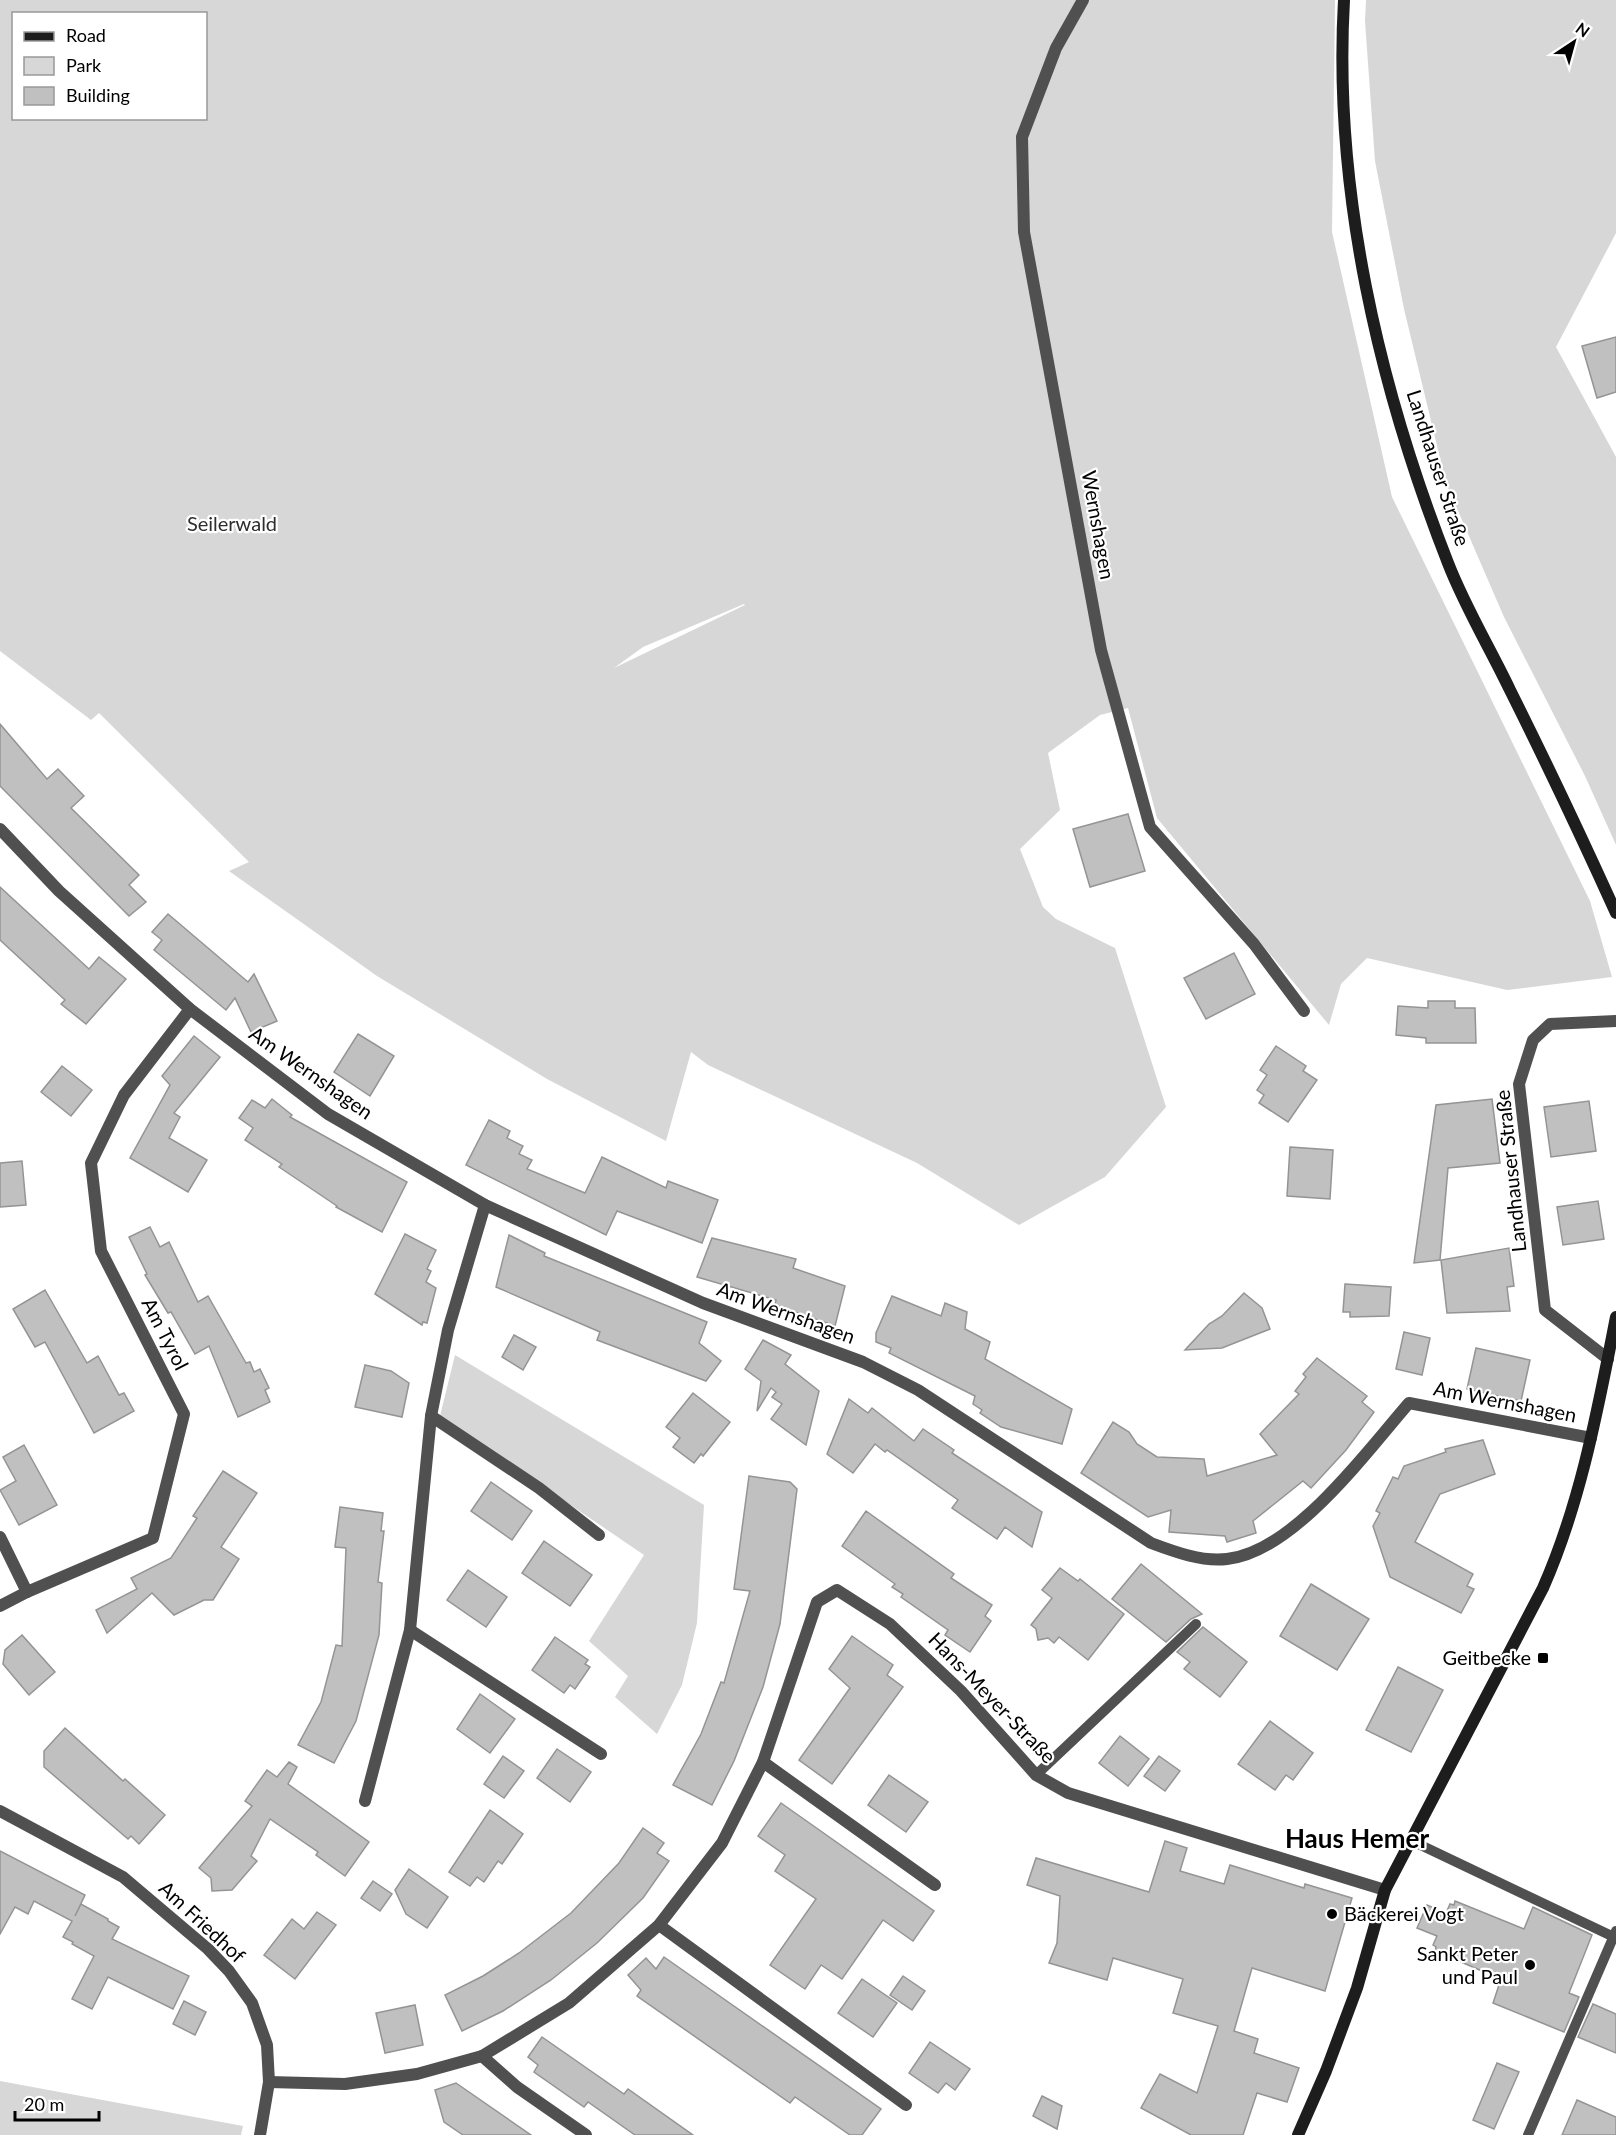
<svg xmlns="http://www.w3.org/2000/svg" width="1616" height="2135" viewBox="0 0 1616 2135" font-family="Lato,sans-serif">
  <rect width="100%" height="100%" fill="#fff"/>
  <!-- green -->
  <g fill="#d7d7d7" fill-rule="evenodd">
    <path d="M0,0h1335l-3,232 60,265 198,404 22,76 -105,13 -140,-32 -26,26 -12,41 -172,-207 -29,-110 -28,7 -52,38 12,57 -40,39 23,58 13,12 59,29 51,159 -61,70 -86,48 -102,-62 -209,-98 -17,-13 -25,89 -119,-62 -170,-103 -148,-105 20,-9 -150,-149 -8,7 -91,-69zM14,14h192v104h-192zM744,604l1,1 -131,63 29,-21z"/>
    <path d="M1366,0h250v233l-60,114 60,110v388l-31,-69 -81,-159 -58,-134 -42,-174 -29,-148 -10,-140z"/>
    <path d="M455,1355l249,150 -7,118 -15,62 -25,49 -42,-37 13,-21 -39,-35 55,-86 -204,-139z"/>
    <path d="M0,2081l243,45 -2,9h-241z"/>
  </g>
  <!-- building -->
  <g fill="#c0c0c0" stroke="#949494" stroke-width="1.5">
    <path d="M1616,337v55l-19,6 -15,-52z"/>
    <path d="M0,724l47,55 11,-10 26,27 -13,12 68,67 -10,10 17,17 -17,14 -129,-130z"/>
    <path d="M1128,814l17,57 -55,16 -17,-58z"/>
    <path d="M0,887l89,82 10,-12 27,22 -40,45 -25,-20 4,-4 -65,-60z"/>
    <path d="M168,914l80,68 6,-8 23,47 -26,11 -16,-34 -9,12 -72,-60 8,-10 -10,-8z"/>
    <path d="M1234,953l21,41 -49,25 -22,-41z"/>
    <path d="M1428,1001h27v7h20l1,35h-50v-5l-30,-3 2,-29 30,2z"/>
    <path d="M358,1034l36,22 -24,40 -36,-24z"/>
    <path d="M194,1036l26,21 -46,56 6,4 -11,21 38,22 -19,32 -58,-34 40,-73 -8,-9z"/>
    <path d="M1276,1046l30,20 -3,5 14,9 -29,42 -29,-19 5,-8 -7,-5 10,-15 -7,-5z"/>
    <path d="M62,1066l30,24 -21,26 -30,-24z"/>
    <path d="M272,1099l20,16 -2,2 117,65 -25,50 -46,-25 1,-1 -58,-39 3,-3 -37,-24 8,-12 -14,-10 13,-18 13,8z"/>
    <path d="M1492,1099l8,64 -52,5 -8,92 -26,3 22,-158z"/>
    <path d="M1589,1101l7,50 -45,6 -7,-50z"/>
    <path d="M489,1120l21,11 -3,7 16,8 -4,8 13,6 -5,9 58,24 17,-36 64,31 2,-7 50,19 -16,43 -85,-32 -11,24 -140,-70z"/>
    <path d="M1290,1147l43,3 -3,49 -43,-3z"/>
    <path d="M22,1161l4,44 -26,2v-44z"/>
    <path d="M1598,1201l6,38 -41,6 -6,-38z"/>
    <path d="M150,1227l10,20 9,-5 29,60 10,-6 38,67 4,-1 4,10 6,-3 9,19 -4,2 5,12 -32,15 -29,-71 -14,8 -24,-42 -3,1 -23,-38 2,-1 -18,-37z"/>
    <path d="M405,1234l31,16 -9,19 4,2 -5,11 10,6 -9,35 -4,-1 -1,3 -47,-31z"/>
    <path d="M509,1235l36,18 -1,3 163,66 -8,21 22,18 -15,20 -109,-41 3,-8 -104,-45z"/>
    <path d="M712,1238l84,21 -3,9 52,18 -10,40 -60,-21 1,-5 -79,-23z"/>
    <path d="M1509,1248l5,38 -7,1 3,24 -63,2 -6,-53z"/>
    <path d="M1345,1284l46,3 -2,29 -39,1v-5h-7z"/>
    <path d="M45,1290l42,73 11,-7 21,39 5,-2 10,18 -40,22 -49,-91 -10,5 -22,-38z"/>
    <path d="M1244,1293l18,15 8,21 -48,19 -37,2 24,-26 13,-8z"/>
    <path d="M892,1296l49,20 4,-13 22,9 -2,17 25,13 -5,17 87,50 -10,35 -61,-17 -21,-14 2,-3 -9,-6 2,-8 -86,-43 2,-5 -15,-6v-9z"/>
    <path d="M1404,1332l26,6 -8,37 -26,-6z"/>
    <path d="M514,1335l22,12 -13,23 -21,-13z"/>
    <path d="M763,1340l28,15 -6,9 34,27 -13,54 -35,-26 11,-15 -10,-7 4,-5 -5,-4 -14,23 4,-30 -16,-12z"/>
    <path d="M1476,1348l54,12 -9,41 -54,-12z"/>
    <path d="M1317,1358l50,38 -5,6 12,10 -28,38 -35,38 -8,-7 -50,40 3,12 -29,9 -2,-6 -56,-4 2,-22 -23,7 -67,-44 32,-51 16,10 8,12 20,13 47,2 3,17 70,-21 -17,-21 39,-40 -4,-3 11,-14 -3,-3z"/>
    <path d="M365,1365l26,6 18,12 -7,34 -47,-10z"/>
    <path d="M693,1393l37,29 -27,34 -2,-2 -7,9 -21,-16 7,-9 -14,-11z"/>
    <path d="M849,1399l19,14 4,-5 42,33 9,-12 31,21 -2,3 90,59 -10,35 -27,-20 -8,12 -45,-31 6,-8 -71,-50 -2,2 -10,-8 -22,29 -26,-19z"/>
    <path d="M1483,1440l12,34 -55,20 -25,48 58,32 -6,12 7,3 -13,24 -71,-36 -17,-51 7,-13 -4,-2 17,-34 5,2 6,-13 42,-14 -1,-3z"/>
    <path d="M24,1445l33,60 -38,20 -19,-35 16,-9 -13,-24z"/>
    <path d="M223,1471l34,22 -36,54 18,12 -26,41h-9l-30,15 -22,-22 -45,40 -11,-23 41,-21 -6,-11 40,-20 26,-40 -4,-2z"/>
    <path d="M749,1476l41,6 7,7 -17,135 -17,63 -29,74 -22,44 -39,-20 28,-51 20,-52 3,1 26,-92 -16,-2z"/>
    <path d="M491,1482l41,29 -20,29 -41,-29z"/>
    <path d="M340,1507l43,6 -2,18h3l-6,51 4,1 -3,52 -23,86 -22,42 -36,-18 23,-43 15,-57 6,1 4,-98 -11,-1z"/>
    <path d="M866,1511l88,63 -3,4 41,27 -7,11 6,5 -21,31 -25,-17 3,-5 -47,-33 2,-3 -11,-7 3,-3 -53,-38z"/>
    <path d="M544,1541l48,34 -22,31 -48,-33z"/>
    <path d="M1141,1564l61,50 -11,5 -25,23 -54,-43z"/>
    <path d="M1060,1568l18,13 2,-2 44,35 -36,46 -29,-23 -5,6 -6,-5 -10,2 -2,-11 -5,-4 21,-27 -10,-8z"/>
    <path d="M468,1570l39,27 -21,30 -39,-27z"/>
    <path d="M1311,1584l58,35 -32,51 -57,-34z"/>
    <path d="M1203,1627l44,35 -27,35 -36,-28 6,-7 -13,-10z"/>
    <path d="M22,1635l33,37 -26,23 -26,-31 2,-14z"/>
    <path d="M852,1636l41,29 -6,10 16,12 -71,97 -33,-24 51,-72 -21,-19z"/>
    <path d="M555,1637l33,23 -3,4 5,3 -15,22 -5,-4 -6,8 -32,-23z"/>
    <path d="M1398,1667l45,23 -32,62 -45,-22z"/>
    <path d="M480,1694l35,25 -25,34 -33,-24z"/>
    <path d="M1270,1721l43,32 -20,27 -7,-5 -11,15 -37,-26z"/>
    <path d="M65,1728l58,53 2,-2 40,36 -26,29 -8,-8 -3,3 -84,-72v-16z"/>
    <path d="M1120,1736l29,23 -21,27 -29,-23z"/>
    <path d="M557,1749l34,23 -21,30 -33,-24z"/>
    <path d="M503,1756l21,15 -20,27 -20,-14z"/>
    <path d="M1159,1756l21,15 -15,20 -21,-15z"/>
    <path d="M289,1762l8,5 -9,17 81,58 -24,34 -29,-21 2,-3 -48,-33 -19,37 6,5 -25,29 -20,1 -1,-13 -12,-10 53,-62 -7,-5 22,-31 10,7z"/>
    <path d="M889,1775l39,27 -22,30 -38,-27z"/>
    <path d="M781,1803l153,108 -21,30 -30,-21 -41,59 -21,-14 -16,24 -35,-24 46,-66 -41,-28 10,-16 -27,-19z"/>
    <path d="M490,1810l33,24 -21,30 -4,-3 -14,21 -7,-5 -7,9 -21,-14z"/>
    <path d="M643,1828l21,15 -7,10 12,8 -26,37 -46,45 -46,37 -48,31 -41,20 -17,-36 38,-19 36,-23 52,-40 48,-50z"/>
    <path d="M1165,1841l22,7 -7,23 44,13 6,-19 74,23 1,-4 47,14 -27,93 -73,-23 -18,63 24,8 -4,14 45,15 -12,34 -30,-9 -14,42h-52l-50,-27 19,-34 37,19 21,-67 -45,-13 10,-34 -70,-21 -6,22 -58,-17 8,-20 3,-47 -33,-11 9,-27 113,34z"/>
    <path d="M0,1851l85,44 -10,21 6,-12 27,15v2l11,6 -7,12 77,37 -16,33 -65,-32 -16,32 -20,-10 22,-43 -22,-12 1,-2 -10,-5 9,-16 -38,-20 -6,13 -13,-7 -15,27z"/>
    <path d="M409,1869l39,28 -21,31 -21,-14 -11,-24z"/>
    <path d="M373,1881l19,13 -12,17 -19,-13z"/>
    <path d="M1455,1901l69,28 9,-22 59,28 -23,58 10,4 -15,35 -71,-29 8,-24 -66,-28 1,-4 -3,-2 4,-9 -20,-8 10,-23 19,8 4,-9 4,1z"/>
    <path d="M317,1912l19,13 -41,54 -31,-24 28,-36 12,10z"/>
    <path d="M664,1957l217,152 -19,26h-12l-55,-38 -5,6 -153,-107 4,-6 -13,-15 18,-17 10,11z"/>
    <path d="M903,1976l22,15 -13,19 -22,-15z"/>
    <path d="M862,1979l35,24 -24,34 -35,-24z"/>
    <path d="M184,2001l22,11 -11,23 -22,-11z"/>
    <path d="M1593,2004l23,10v39l-38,-16z"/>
    <path d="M415,2005l8,40 -38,8 -9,-40z"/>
    <path d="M542,2037l82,57 4,-5 65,46h-58l-47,-33 -4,5 -50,-35 4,-7 -10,-8z"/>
    <path d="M930,2042l40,27 -15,21 -9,-7 -8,10 -29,-20z"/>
    <path d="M1497,2063l22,9 -25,57 -21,-9z"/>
    <path d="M456,2083l75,52h-68l-19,-13 -9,-32z"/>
    <path d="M1042,2096l20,10 -5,23 -24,-13z"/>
    <path d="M1577,2100l39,17v18h-54z"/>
  </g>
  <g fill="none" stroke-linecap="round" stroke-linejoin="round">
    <!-- lane -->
    <g stroke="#505050" stroke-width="10">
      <path d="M1036,1775l160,-151"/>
      <path d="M1410,1840l206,98"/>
      <path d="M1528,2135l88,-204"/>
    </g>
    <!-- street -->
    <g stroke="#505050" stroke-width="12">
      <path d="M1083,0l-27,48 -34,89 2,95 77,418 49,177 104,117 50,67"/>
      <path d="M0,829l59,62 131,118 138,105 157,91 218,98 160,59 55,28 233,153c24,9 51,19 76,16 67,-7 140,-108 182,-156l182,35"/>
      <path d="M1608,1359l-63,-49 -26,-226 14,-44 17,-16 66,-3"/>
      <path d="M431,1416l108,72 60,47"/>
      <path d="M0,1537l27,55"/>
      <path d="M0,1606l27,-14 126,-54 31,-124 -83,-163 -10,-88 33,-68 66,-86"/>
      <path d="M410,1630l191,124"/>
      <path d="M763,1762l172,123"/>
      <path d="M365,1801l45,-171 21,-214 17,-86 37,-125"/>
      <path d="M0,1811l123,66 85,72 21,22 23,32 15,42 2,37 -9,53"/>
      <path d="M659,1925l247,180"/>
      <path d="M482,2056l35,31 69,48"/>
      <path d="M269,2082l76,2 72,-10 65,-18 87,-53 90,-78 63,-82 41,-81 54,-160 20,-12 53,34 71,67 75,84 32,18 317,97"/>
    </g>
    <!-- secondary -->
    <g stroke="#1d1d1d" stroke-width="12">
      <path d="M1344,0c-11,191 35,387 104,563 17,44 42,85 62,127 37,74 72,148 106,223"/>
      <path d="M1298,2135l28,-64 31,-83 28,-98 158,-302c38,-86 55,-180 73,-271"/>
    </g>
  </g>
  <!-- markers -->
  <g fill="#000" stroke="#fff" stroke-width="2">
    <rect x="1537" y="1652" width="12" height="12" rx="3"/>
    <circle cx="1332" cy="1914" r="6"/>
    <circle cx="1530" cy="1965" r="6"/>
  </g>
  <g text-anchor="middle" stroke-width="4.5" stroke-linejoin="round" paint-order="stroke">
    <!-- street labels -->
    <g font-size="20" fill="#000" stroke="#fff">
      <text transform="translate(1438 468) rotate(72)" y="7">Landhauser Straße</text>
      <text transform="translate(1098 525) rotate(80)" y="7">Wernshagen</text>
      <text transform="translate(311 1073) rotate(35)" y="7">Am Wernshagen</text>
      <text transform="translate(1511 1171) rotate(-96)" y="7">Landhauser Straße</text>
      <text transform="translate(786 1313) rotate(20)" y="7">Am Wernshagen</text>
      <text transform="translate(165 1334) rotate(63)" y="7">Am Tyrol</text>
      <text transform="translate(1505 1402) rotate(11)" y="7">Am Wernshagen</text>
      <text transform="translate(992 1698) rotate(46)" y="7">Hans-Meyer-Straße</text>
      <text transform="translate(202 1922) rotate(43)" y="7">Am Friedhof</text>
    </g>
    <!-- park labels -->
    <g font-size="20" fill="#2e2e2e" stroke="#fff">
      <text x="232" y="531">Seilerwald</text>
    </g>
    <!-- poi labels -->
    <g font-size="20" fill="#000" stroke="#fff" text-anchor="end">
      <text x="1531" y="1665">Geitbecke</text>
      <text x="1344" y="1921" text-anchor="start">Bäckerei Vogt</text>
      <text x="1518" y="1961">Sankt Peter<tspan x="1518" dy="23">und Paul</tspan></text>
    </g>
    <!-- district labels -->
    <g font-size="26" font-weight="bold" fill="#000" stroke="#fff">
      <text x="1357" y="1848">Haus Hemer</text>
    </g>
  </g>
  <!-- legend -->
  <rect x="12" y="12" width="195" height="108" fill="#ffffff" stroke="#999999" stroke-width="1.5"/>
  <rect x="24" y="32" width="30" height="9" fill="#1d1d1d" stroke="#999999" stroke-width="1.5"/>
  <text x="66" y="42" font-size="18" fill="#000000">Road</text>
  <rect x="24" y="57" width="30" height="18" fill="#d7d7d7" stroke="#999999" stroke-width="1.5"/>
  <text x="66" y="72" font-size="18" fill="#000000">Park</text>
  <rect x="24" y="87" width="30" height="18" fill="#c0c0c0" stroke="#999999" stroke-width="1.5"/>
  <text x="66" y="102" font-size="18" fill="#000000">Building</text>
  <!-- north arrow -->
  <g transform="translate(1574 42) rotate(36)" stroke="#ffffff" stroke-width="4.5" paint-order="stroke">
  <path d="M0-4.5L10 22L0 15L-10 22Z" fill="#000000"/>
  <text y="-9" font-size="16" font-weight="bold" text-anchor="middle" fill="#000000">N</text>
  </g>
  <!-- scale -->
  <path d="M15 2111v9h84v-9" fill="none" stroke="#000000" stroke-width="3"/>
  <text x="24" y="2111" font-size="18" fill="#000000" stroke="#ffffff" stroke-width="4.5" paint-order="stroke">20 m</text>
</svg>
